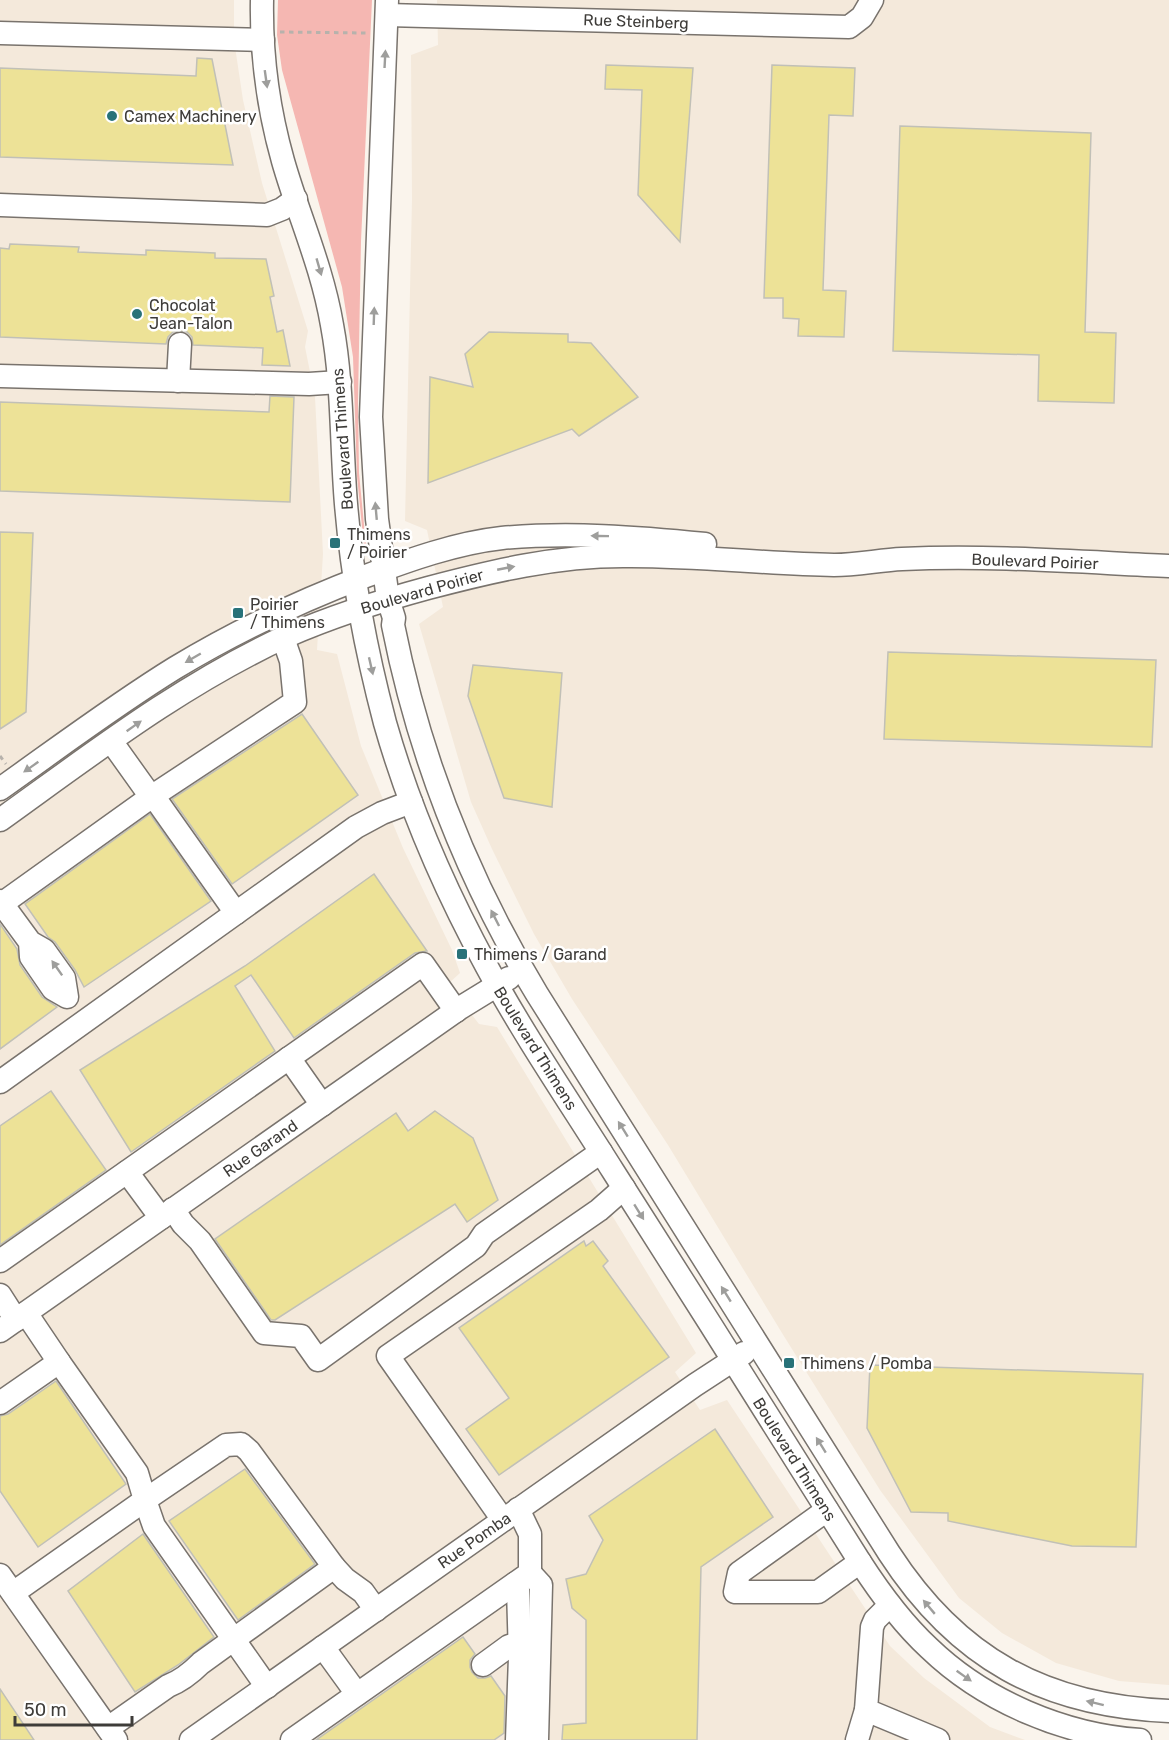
<svg xmlns="http://www.w3.org/2000/svg" width="1169" height="1740" viewBox="0 0 1169 1740" font-family="Rubik,sans-serif">
  <rect width="100%" height="100%" fill="#faf4ec"/>
  <!-- built -->
  <g fill="#f4e9db">
    <path d="M0,0h234v40l9,60 19,83 46,148 -3,16 10,50 8,157 -6,96 20,4 24,92 42,102 49,102 8,23 -12,11 31,40 18,3 199,326 -21,19 25,38 27,-10 163,246 34,32 66,49 35,13h-1025z"/>
    <path d="M437,0h732v1685l-50,-4 -63,-18 -54,-30 -43,-35 -79,-108 -98,-157 -114,-188 -96,-146 -38,-65 -42,-85 -21,-47 -52,-178 24,-17 -16,-77 -22,-9 7,-322 -1,-144 27,-10z"/>
  </g>
  <!-- green -->
  <path fill="#f5b7b2" d="M278,0h94l-11,241 -3,160 1,72 7,72 -2,2 -7,-71 -4,-119 -11,-70 -60,-217 -5,-35z"/>
  <!-- building -->
  <g fill="#ede297" stroke="#c1c0b7" stroke-width="1.5">
    <path d="M197,58l15,1 21,106 -233,-8v-89l196,8z"/>
    <path d="M606,65l87,3 -13,174 -42,-47 4,-105 -37,-1z"/>
    <path d="M772,65l83,3 -2,48 -24,-1 -6,175 23,1 -2,46 -46,-1 1,-17 -16,-1v-20h-19z"/>
    <path d="M900,126l191,7 -6,199 31,1 -2,70 -76,-2 1,-46 -146,-4z"/>
    <path d="M10,244l69,3 -1,5 68,3v-5l69,3v5l51,1 8,37 -4,1 7,35 6,-2 7,36 -28,-1 1,-17 -70,-3 -1,-8 -5,-5 -6,-1 -8,1 -5,5 -2,7 -166,-7v-89l9,1z"/>
    <path d="M489,332l79,2v8l23,1 47,54 -59,39 -7,-7 -144,54 2,-106 43,10 -8,-33z"/>
    <path d="M270,396l24,1 -4,105 -290,-11v-89l269,10z"/>
    <path d="M0,532l33,1 -7,179 -26,17z"/>
    <path d="M888,652l268,8 -4,87 -268,-8z"/>
    <path d="M473,665l89,8 -10,134 -48,-9 -36,-102z"/>
    <path d="M302,714l56,81 -126,89 -60,-85z"/>
    <path d="M150,814l61,87 -127,86 -9,-17 -20,-28 -7,-5 -23,-33z"/>
    <path d="M374,874l53,77 -12,2 -121,85 -43,-63 -16,11 40,65 -144,101 -51,-82 165,-104z"/>
    <path d="M0,924l17,25 3,16 22,32 15,10 -57,42z"/>
    <path d="M51,1091l55,79 -106,75v-119z"/>
    <path d="M435,1111l38,27 25,62 -31,22 -12,-18 -180,116h-4l-56,-81 181,-126 12,18z"/>
    <path d="M584,1241l2,5 7,-5 15,20 -5,5 66,91 -170,118 -33,-46 43,-31 -50,-70z"/>
    <path d="M870,1365l273,9 -7,173 -64,-1 -124,-25v-8l-37,-1 -44,-84z"/>
    <path d="M56,1381l70,103 -88,63 -38,-56v-75l8,-2z"/>
    <path d="M715,1429l58,88 -72,50 -4,173h-135l1,-15 23,-2v-103l-14,-12 -6,-29 20,-5 17,-34 -14,-24z"/>
    <path d="M245,1469l70,95 -77,56 -69,-99z"/>
    <path d="M143,1534l71,103 -36,28 -43,27 -67,-101z"/>
    <path d="M463,1637l12,17 -5,6v7l2,5 6,6h7l6,-2 14,20 -1,37 -10,7h-178z"/>
    <path d="M0,1689l34,51h-34z"/>
  </g>
  <g fill="none" stroke-linecap="round" stroke-linejoin="round">
    <!-- minor casing -->
    <g stroke="#79736d" stroke-width="25">
      <g id="minor">
        <path d="M262,0c-1,55 6,108 21,161 16,56 39,105 49,164 11,59 9,119 14,179 6,73 20,147 39,219 24,84 60,167 102,244 38,70 84,137 126,204 83,130 165,260 247,391 20,31 42,61 69,86 55,53 135,87 211,92"/>
        <path d="M387,0l-16,417 6,102 11,80 6,19 -1,7c26,131 75,255 144,369l352,559c68,105 155,153 280,158"/>
        <path d="M387,15l462,12 13,-10 10,-17"/>
        <path d="M0,33l263,7"/>
        <path d="M0,205l267,10 15,-6 14,-10"/>
        <path d="M0,376l309,8 31,-2"/>
        <path d="M178,381l2,-37"/>
        <path d="M111,741l40,56 8,7 77,109"/>
        <path d="M0,789c58,-41 115,-84 175,-121 61,-37 125,-67 191,-92 43,-16 90,-33 136,-38 67,-6 135,-1 203,6"/>
        <path d="M0,820c92,-66 184,-137 287,-184 46,-20 93,-35 141,-48 64,-17 128,-32 195,-32 71,-1 141,8 211,9 23,0 46,-5 68,-6 89,-4 178,3 267,7"/>
        <path d="M0,901l30,41 14,8 20,28 3,19 -14,-8 -22,-32 -1,-15"/>
        <path d="M0,905l151,-108 144,-95 -4,-41 -8,-23"/>
        <path d="M289,1058l33,47"/>
        <path d="M0,1082l356,-255 26,-14 29,-11"/>
        <path d="M127,1172l34,46"/>
        <path d="M173,1209l10,15 17,17 64,92 37,3 17,24 158,-114 8,-12 117,-82"/>
        <path d="M0,1261l423,-297 33,47"/>
        <path d="M0,1295l16,25"/>
        <path d="M0,1331l460,-323 49,-30"/>
        <path d="M0,1403l59,-41 -33,-49"/>
        <path d="M827,1510l-88,63 -4,19h83l42,-30"/>
        <path d="M503,1520l-115,-164 211,-146 25,-22"/>
        <path d="M530,1573l11,12 -4,155"/>
        <path d="M0,1575l116,165"/>
        <path d="M516,1583l2,6 2,68 -3,83"/>
        <path d="M13,1593l132,-93 -8,-27 -78,-111"/>
        <path d="M890,1605l-15,15 -3,7 -6,83 72,30"/>
        <path d="M323,1647l34,47"/>
        <path d="M483,1665l26,-19 11,-3"/>
        <path d="M267,1687l-113,-161 -9,-26 81,-55 15,-1 8,7 85,116"/>
        <path d="M108,1728l60,-42c13,-5 23,-13 33,-23l133,-96 11,12 18,13 13,18"/>
        <path d="M191,1740l504,-355 49,-32"/>
        <path d="M292,1740l238,-167v-39l-12,-25"/>
        <path d="M857,1740l9,-30"/>
      </g>
    </g>
    <!-- path -->
    <g stroke="#b7b2ac" stroke-width="3" stroke-dasharray="4.5 4.5" stroke-linecap="butt">
      <path d="M280,32l87,1"/>
      <path d="M0,756l6,8"/>
    </g>
    <!-- minor -->
    <use href="#minor" stroke="#fff" stroke-width="22"/>
  </g>
  <!-- one-way arrows -->
  <defs><path id="oneway-solid" d="M-6-.8H1V-3.2L6.5 0L1 3.2V.8H-6Z" transform="scale(1.5)"/></defs>
  <g fill="#9e9e9c">
    <use href="#oneway-solid" transform="translate(385 59) rotate(-87)"/>
    <use href="#oneway-solid" transform="translate(266 79) rotate(82)"/>
    <use href="#oneway-solid" transform="translate(319 267) rotate(74)"/>
    <use href="#oneway-solid" transform="translate(374 316) rotate(-88)"/>
    <use href="#oneway-solid" transform="translate(376 511) rotate(-95)"/>
    <use href="#oneway-solid" transform="translate(600 536) rotate(-179)"/>
    <use href="#oneway-solid" transform="translate(506 568) rotate(-11)"/>
    <use href="#oneway-solid" transform="translate(193 658) rotate(150)"/>
    <use href="#oneway-solid" transform="translate(371 666) rotate(77)"/>
    <use href="#oneway-solid" transform="translate(134 726) rotate(-35)"/>
    <use href="#oneway-solid" transform="translate(31 767) rotate(145)"/>
    <use href="#oneway-solid" transform="translate(495 918) rotate(-117)"/>
    <use href="#oneway-solid" transform="translate(57 968) rotate(-125)"/>
    <use href="#oneway-solid" transform="translate(623 1129) rotate(-122)"/>
    <use href="#oneway-solid" transform="translate(639 1212) rotate(58)"/>
    <use href="#oneway-solid" transform="translate(726 1294) rotate(-122)"/>
    <use href="#oneway-solid" transform="translate(821 1445) rotate(-122)"/>
    <use href="#oneway-solid" transform="translate(929 1607) rotate(-130)"/>
    <use href="#oneway-solid" transform="translate(964 1676) rotate(35)"/>
    <use href="#oneway-solid" transform="translate(1095 1703) rotate(-166)"/>
  </g>
  <!-- markers -->
  <g fill="#287279" stroke="#fff" stroke-width="2">
    <circle cx="112" cy="116" r="6"/>
    <circle cx="137" cy="314" r="6"/>
    <rect x="329" y="537" width="12" height="12" rx="3"/>
    <rect x="232" y="607" width="12" height="12" rx="3"/>
    <rect x="456" y="948" width="12" height="12" rx="3"/>
    <rect x="783" y="1357" width="12" height="12" rx="3"/>
  </g>
  <g text-anchor="middle" stroke-width="5" stroke-linejoin="round" paint-order="stroke">
    <!-- street labels -->
    <g font-size="16" fill="#3e3c39" stroke="#fff">
      <text transform="translate(636 21) rotate(2)" y="6">Rue Steinberg</text>
      <text transform="translate(342 439) rotate(-94)" y="6">Boulevard Thimens</text>
      <text transform="translate(1035 561) rotate(2)" y="6">Boulevard Poirier</text>
      <text transform="translate(422 591) rotate(-16)" y="6">Boulevard Poirier</text>
      <text transform="translate(536 1048) rotate(58)" y="6">Boulevard Thimens</text>
      <text transform="translate(260 1148) rotate(-35)" y="6">Rue Garand</text>
      <text transform="translate(795 1459) rotate(58)" y="6">Boulevard Thimens</text>
      <text transform="translate(474 1540) rotate(-35)" y="6">Rue Pomba</text>
    </g>
    <!-- poi labels -->
    <g font-size="16" fill="#3e3c39" stroke="#fff" text-anchor="start">
      <text x="124" y="122">Camex Machinery</text>
      <text x="149" y="311">Chocolat<tspan x="149" dy="18">Jean-Talon</tspan></text>
      <text x="347" y="540">Thimens<tspan x="347" dy="18">/ Poirier</tspan></text>
      <text x="250" y="610">Poirier<tspan x="250" dy="18">/ Thimens</tspan></text>
      <text x="474" y="960">Thimens / Garand</text>
      <text x="801" y="1369">Thimens / Pomba</text>
    </g>
  </g>
  <!-- scale -->
  <path d="M15 1716v9h117v-9" fill="none" stroke="#3e3c39" stroke-width="3"/>
  <text x="24" y="1716" font-size="18" fill="#3e3c39" stroke="#ffffff" stroke-width="4.5" paint-order="stroke">50 m</text>
</svg>
